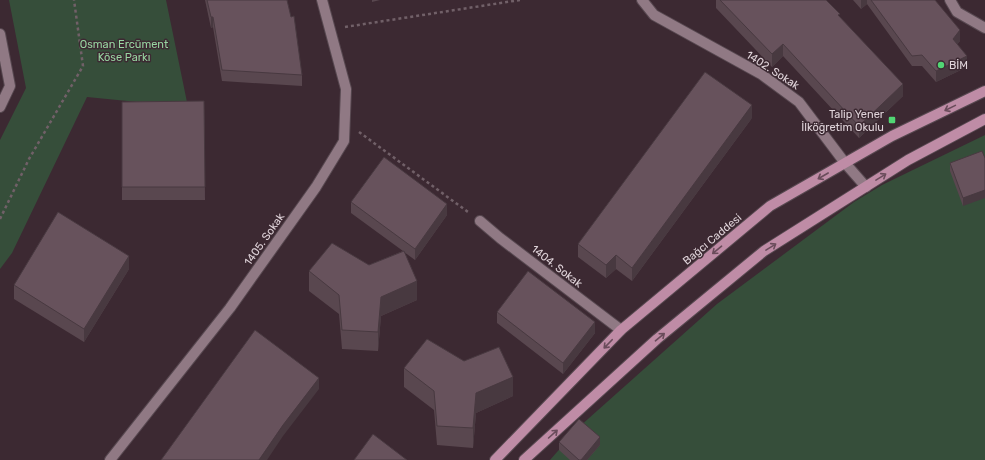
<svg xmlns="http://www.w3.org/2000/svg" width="985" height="460" viewBox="0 0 985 460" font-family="Rubik,sans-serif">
  <rect width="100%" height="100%" fill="#3c2932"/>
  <!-- green -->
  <g fill="#364e3a">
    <path d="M9,0h157l22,107 -101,-10 -75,156 -12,16v-129l26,-52z"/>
    <path d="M985,135v325h-435l29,-33 138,-123 137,-102 28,-17z"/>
  </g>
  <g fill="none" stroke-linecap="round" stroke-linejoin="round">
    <!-- minor casing -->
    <g stroke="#574850" stroke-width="12">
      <g id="minor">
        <path d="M642,0l12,15 107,59 38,28 46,61 21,24"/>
        <path d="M950,0l7,12 28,16"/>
        <path d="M0,34l10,52 -10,21"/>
        <path d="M480,221l20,17 121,92"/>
        <path d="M110,460l120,-152 86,-121 28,-46 2,-52 -24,-89"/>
      </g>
    </g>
    <!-- major casing -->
    <g stroke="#574850" stroke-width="12">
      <g id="major">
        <path d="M495,460l126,-130 149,-124 122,-70 93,-45"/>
        <path d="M524,460l133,-121 107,-88 144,-91 77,-41"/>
      </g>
    </g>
    <!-- path -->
    <g stroke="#716068" stroke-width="2.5" stroke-dasharray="3 3" stroke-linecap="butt">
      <path d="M345,27l175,-27"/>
      <path d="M359,132l109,80"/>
      <path d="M0,219l29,-60 54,-93 -9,-66"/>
    </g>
    <!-- minor -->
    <use href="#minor" stroke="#907984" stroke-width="10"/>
    <!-- major -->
    <use href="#major" stroke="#bf8ca6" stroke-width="10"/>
  </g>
  <!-- wall -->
  <g fill="#59474f">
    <path d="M205,0h82l15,75v11l-80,-5 -9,-54 -2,1z"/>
    <path d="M372,0h8l-8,2z"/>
    <path d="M716,0h110l77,96 -44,42 -76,-82 -11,11 -56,-59z"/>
    <path d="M853,0h82l25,41 -3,3 10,23 -31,15 -14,-16h-10l-45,-62 -6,5z"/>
    <path d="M204,101l1,99h-83v-98z"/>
    <path d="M752,118l-120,163 -16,-12 -10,9 -28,-21v-13z"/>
    <path d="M985,158l-22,48 -13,-35v-8z"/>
    <path d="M351,202l96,13 -32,45 -11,-8 13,48 -36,16 -3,35 -36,-2 -3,-35 -30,-23v-20l60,-6 34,-14 -52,-38z"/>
    <path d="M129,269l-45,73 -70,-43v-14z"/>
    <path d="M497,312l98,21 -32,41 -66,-51z"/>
    <path d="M404,368l109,28 -37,17 -3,35 -36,-3 -3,-35 -30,-23z"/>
    <path d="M559,442l41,3 -13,15h-17l-11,-10z"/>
  </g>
  <!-- shaded-wall -->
  <g fill="#483940">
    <path d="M861,0h6v4l-6,5z"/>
    <path d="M211,17h2v10l-2,1z"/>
    <path d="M960,30v11l-7,9v-11z"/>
    <path d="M783,44v12l-11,11v-13z"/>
    <path d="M967,56v11l-31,15v-11z"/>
    <path d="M903,84v12l-44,42v-12z"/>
    <path d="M752,105v13l-120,163v-13z"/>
    <path d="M985,190v8l-22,8v-8z"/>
    <path d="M447,204v11l-32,45v-11z"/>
    <path d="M616,255v14l-10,9v-13z"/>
    <path d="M129,256v13l-45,73v-13z"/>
    <path d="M417,281v19l-36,16 -3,35v-19l3,-35z"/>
    <path d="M595,322v11l-32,41v-11z"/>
    <path d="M513,377v19l-37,17 -3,35v-20l3,-35z"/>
    <path d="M319,378v11l-36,47 -16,24h-8l24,-35z"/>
    <path d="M600,437v8l-13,15h-6z"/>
  </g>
  <!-- building -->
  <g fill="#67525c" stroke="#483940">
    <path d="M207,0h80l4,17 3,-1 8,59 -80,-5 -9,-53h-2z"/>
    <path d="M720,0h106l14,14 -2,1 65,69 -44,42 -76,-82 -11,10z"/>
    <path d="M871,0h64l25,30 -7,9 14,17 -31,15 -14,-16 -10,1z"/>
    <path d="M705,72l47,33 -120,163 -16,-13 -10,10 -28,-21z"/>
    <path d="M204,101l1,86h-83v-85z"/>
    <path d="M982,151l3,7v32l-22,8 -13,-35z"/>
    <path d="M384,157l63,47 -32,45 -64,-47z"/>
    <path d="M58,212l71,44 -45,73 -70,-44z"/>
    <path d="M332,243l37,22 35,-14 13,30 -36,16 -3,35 -36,-2 -3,-35 -30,-24z"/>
    <path d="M528,271l67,51 -32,41 -66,-51z"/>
    <path d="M255,330l64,48 -36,47 -24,35h-98z"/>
    <path d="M427,339l37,22 35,-14 14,30 -37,16 -3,35 -36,-2 -3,-35 -30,-23z"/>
    <path d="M579,419l21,18 -19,23h-2l-20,-18z"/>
    <path d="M373,434l34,26h-53z"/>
  </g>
  <!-- one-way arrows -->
  <defs><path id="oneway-shaft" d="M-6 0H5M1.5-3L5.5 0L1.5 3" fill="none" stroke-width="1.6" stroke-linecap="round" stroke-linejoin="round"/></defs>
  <g stroke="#6a4c5b">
    <use href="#oneway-shaft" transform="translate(950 108) rotate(154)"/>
    <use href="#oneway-shaft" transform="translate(823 176) rotate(150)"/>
    <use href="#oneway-shaft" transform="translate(881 177) rotate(-32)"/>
    <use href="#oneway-shaft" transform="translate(771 247) rotate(-32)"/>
    <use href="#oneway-shaft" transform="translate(717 250) rotate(140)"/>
    <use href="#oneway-shaft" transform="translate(660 337) rotate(-40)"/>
    <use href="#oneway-shaft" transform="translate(608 344) rotate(134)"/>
    <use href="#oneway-shaft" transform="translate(553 434) rotate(-42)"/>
  </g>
  <!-- markers -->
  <g fill="#51d674" stroke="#3c2932" stroke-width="1.5">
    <circle cx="941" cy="65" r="4"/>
    <rect x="888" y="116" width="8" height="8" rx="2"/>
  </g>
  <g text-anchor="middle" stroke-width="3" stroke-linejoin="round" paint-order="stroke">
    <!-- park labels -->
    <g font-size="11" fill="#97d5a1" stroke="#3c2932">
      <text x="124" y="48">Osman Ercüment<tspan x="124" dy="13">Köse Parkı</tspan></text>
    </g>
    <!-- poi labels -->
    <g font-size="11" fill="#e0d4da" stroke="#3c2932" text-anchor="start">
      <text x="949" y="69">BİM</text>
      <text x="884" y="118" text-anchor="end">Talip Yener<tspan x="884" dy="13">İlköğretim Okulu</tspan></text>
    </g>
    <!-- street labels -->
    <g font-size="11" fill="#e0d4da" stroke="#3c2932">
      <text transform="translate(773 70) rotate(33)" y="4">1402. Sokak</text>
      <text transform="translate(264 239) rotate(-55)" y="4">1405. Sokak</text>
      <text transform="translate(712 239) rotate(-40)" y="4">Bağcı Caddesi</text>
      <text transform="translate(557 266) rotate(38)" y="4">1404. Sokak</text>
    </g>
  </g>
</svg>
